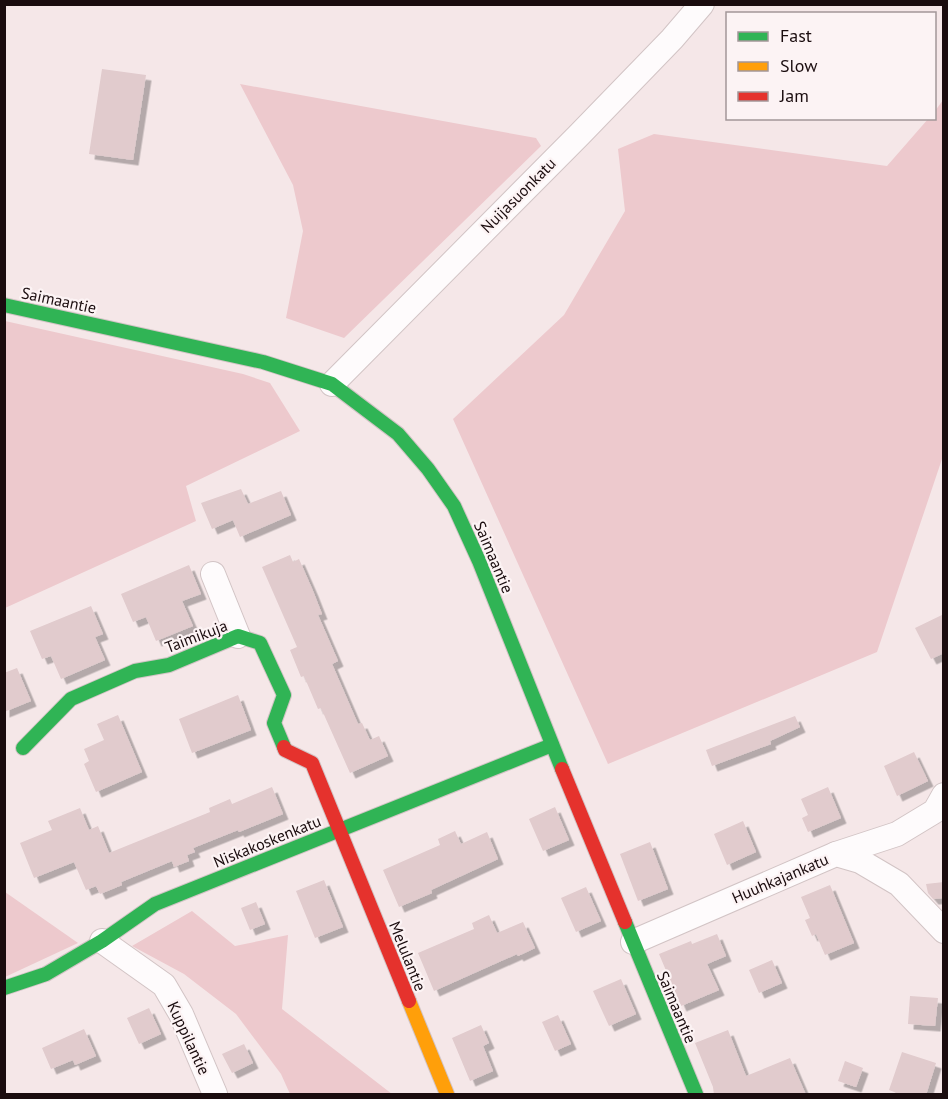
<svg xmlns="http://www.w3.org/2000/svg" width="948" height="1099" viewBox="0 0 948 1099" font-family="'PT Sans',sans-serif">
  <defs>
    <filter id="shadow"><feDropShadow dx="5.5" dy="5.5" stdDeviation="0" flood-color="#0004"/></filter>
  </defs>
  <rect width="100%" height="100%" fill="#f5e7e8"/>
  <!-- green -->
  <g fill="#edc9cd">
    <path d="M240,84l296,54 5,8 -197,192 -58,-20 17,-87 -10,-46z"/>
    <path d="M943,100v356l-66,196 -269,112 -155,-345 111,-104 61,-104 -7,-62 36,-15 233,32 41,-47 6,-1 1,-7z"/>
    <path d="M5,321l238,53 27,9 30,48 -114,55 10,35 -191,87z"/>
    <path d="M5,892l73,51 -73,34z"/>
    <path d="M192,911l43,35 53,-11 -6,74 110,85h-102l-9,-20 -45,-60 -52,-40 -52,-28z"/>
  </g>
  <!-- building -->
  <g fill="#e1cbcd" filter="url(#shadow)">
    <path d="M102,69l44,6 -13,85 -44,-6z"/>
    <path d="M241,489l7,15 33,-13 10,24 -51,22 -7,-17 -21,9 -11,-26z"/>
    <path d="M290,555l3,7 6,-3 14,32 9,23 -4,1 20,46 -6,3 26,60 4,-1 8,17 9,-4 9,20 -38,17 -29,-65 -3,1 -14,-33 -3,1 -11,-27 7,-3 -35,-80z"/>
    <path d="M189,565l12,29 -19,7 11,25 -37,15 -10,-24 -13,5 -12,-28z"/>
    <path d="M91,606l12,28 -8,3 10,23 -44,19 -10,-23 -9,3 -12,-28z"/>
    <path d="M944,614v39l-13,6 -16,-31z"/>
    <path d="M17,668l14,33 -27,11v-39z"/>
    <path d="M238,695l13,35 -59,23 -13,-34z"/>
    <path d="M118,715l24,57 -46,20 -12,-28 5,-3 -5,-12 20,-9 -7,-16z"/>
    <path d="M795,716l5,11 -30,14 1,3 -59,22 -6,-16z"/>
    <path d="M914,752l14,29 -31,15 -13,-30z"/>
    <path d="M272,787l11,27 -44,18 -1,-2 -45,18 2,4 -8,3 2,6 -15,6 -2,-6 -51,21 1,3 -22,9 -4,-8 -10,4 -12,-28 -40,16 -14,-35 32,-13 -4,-9 32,-13 9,22 9,-4 11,27 101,-41 -1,-4 21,-9 2,5z"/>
    <path d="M828,787l13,31 -33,14 -6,-14 6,-3 -7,-16z"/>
    <path d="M555,807l14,33 -26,11 -14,-32z"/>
    <path d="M743,821l13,31 -29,13 -13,-31z"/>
    <path d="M455,831l6,13 26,-12 11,27 -67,31 1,3 -33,14 -16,-37 57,-25 -2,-6z"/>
    <path d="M650,842l18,47 -30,12 -18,-47z"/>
    <path d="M324,880l19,47 -28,11 -19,-47z"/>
    <path d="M944,882v16l-11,1 -5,-6 -2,-9z"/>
    <path d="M830,885l24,58 -29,12 -9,-21 -4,2 -7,-16 5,-2 -9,-21z"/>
    <path d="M586,887l15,34 -25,11 -15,-34z"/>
    <path d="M256,902l9,22 -15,6 -9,-22z"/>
    <path d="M489,915l8,18 26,-11 12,26 -17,8 -1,-2 -83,37 -16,-38 56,-24 -2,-6z"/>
    <path d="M717,934l9,22 -19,8 12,26 -38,16 -22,-52 32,-13 1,3z"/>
    <path d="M772,960l10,23 -23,10 -10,-23z"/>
    <path d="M621,979l15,35 -27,12 -16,-35z"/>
    <path d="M910,996l28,2 -3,28 -27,-2z"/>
    <path d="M149,1008l12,26 -22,10 -12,-26z"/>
    <path d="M558,1015l13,29 -16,7 -13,-29z"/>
    <path d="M481,1025l8,18 -6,3 10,25 -23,10 -18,-43z"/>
    <path d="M84,1029l12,27 -21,9 -2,-5 -22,9 -9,-21z"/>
    <path d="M728,1030l18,46 44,-18 16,37h-92l-1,-8 -18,-44z"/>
    <path d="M244,1044l9,19 -21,10 -10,-19z"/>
    <path d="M902,1052l34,11 -10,32h-24l-13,-5z"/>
    <path d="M845,1061l18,7 -7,19 -18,-6z"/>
  </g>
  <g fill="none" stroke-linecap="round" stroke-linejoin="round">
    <!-- street casing -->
    <g stroke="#d2c4c5" stroke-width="26">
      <g id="street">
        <path d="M332,384l248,-250 92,-95 30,-35"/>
        <path d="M213,574l25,62"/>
        <path d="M836,854l61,-20 38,-23 9,-16"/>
        <path d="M102,941l62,44 17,29 34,80"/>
        <path d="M633,942l203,-88 24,7 39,23 45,47"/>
      </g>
    </g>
    <!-- fast casing -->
    <g stroke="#d2c4c5" stroke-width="16">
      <g id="fast">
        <path d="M4,305l259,57 69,22 66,50 30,35 26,37 25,55 83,208"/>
        <path d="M23,748l48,-49 64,-28 34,-6 69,-29 22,7 24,52 -10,28 10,24"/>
        <path d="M625,922l71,172"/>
        <path d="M4,988l42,-14 56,-33 53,-37 397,-159"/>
      </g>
    </g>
    <!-- slow casing -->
    <g stroke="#d2c4c5" stroke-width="16">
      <path id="slow" d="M409,1001l38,93"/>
    </g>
    <!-- jam casing -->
    <g stroke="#d2c4c5" stroke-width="16">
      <g id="jam">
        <path d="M284,747l1,3 27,13 97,238"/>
        <path d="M562,769l63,153"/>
      </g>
    </g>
    <!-- street -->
    <use href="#street" stroke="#fefbfc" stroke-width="24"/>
    <!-- fast -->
    <use href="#fast" stroke="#30b455" stroke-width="14"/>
    <!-- slow -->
    <use href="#slow" stroke="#ff9f0a" stroke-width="14"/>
    <!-- jam -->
    <use href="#jam" stroke="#e5322d" stroke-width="14"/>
  </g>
  <g text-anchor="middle" stroke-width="4.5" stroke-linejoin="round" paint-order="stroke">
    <!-- street labels -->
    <g font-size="16" fill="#1a0c0e" stroke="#fcf3f4">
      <text transform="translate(518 195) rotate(-45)" y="6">Nuijasuonkatu</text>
      <text transform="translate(59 300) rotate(12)" y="6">Saimaantie</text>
      <text transform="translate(494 557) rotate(67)" y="6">Saimaantie</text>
      <text transform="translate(196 636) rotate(-21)" y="6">Taimikuja</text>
      <text transform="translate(267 841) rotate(-22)" y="6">Niskakoskenkatu</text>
      <text transform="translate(780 878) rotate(-23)" y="6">Huuhkajankatu</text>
      <text transform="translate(408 956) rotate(68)" y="6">Melulantie</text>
      <text transform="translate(677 1007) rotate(67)" y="6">Saimaantie</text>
      <text transform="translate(189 1038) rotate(65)" y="6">Kuppilantie</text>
    </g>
  </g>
  <!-- border -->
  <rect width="948" height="1099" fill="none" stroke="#1a0c0e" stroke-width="12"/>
  <!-- legend -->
  <rect x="726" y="12" width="210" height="108" fill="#fcf3f4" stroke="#a29798" stroke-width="1.5"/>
  <rect x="738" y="32" width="30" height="9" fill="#30b455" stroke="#a29798" stroke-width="1.5"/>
  <text x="780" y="42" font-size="18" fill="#1a0c0e">Fast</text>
  <rect x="738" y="62" width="30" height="9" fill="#ff9f0a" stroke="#a29798" stroke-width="1.5"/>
  <text x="780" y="72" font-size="18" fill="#1a0c0e">Slow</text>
  <rect x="738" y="92" width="30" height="9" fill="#e5322d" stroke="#a29798" stroke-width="1.5"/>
  <text x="780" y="102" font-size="18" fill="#1a0c0e">Jam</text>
</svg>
